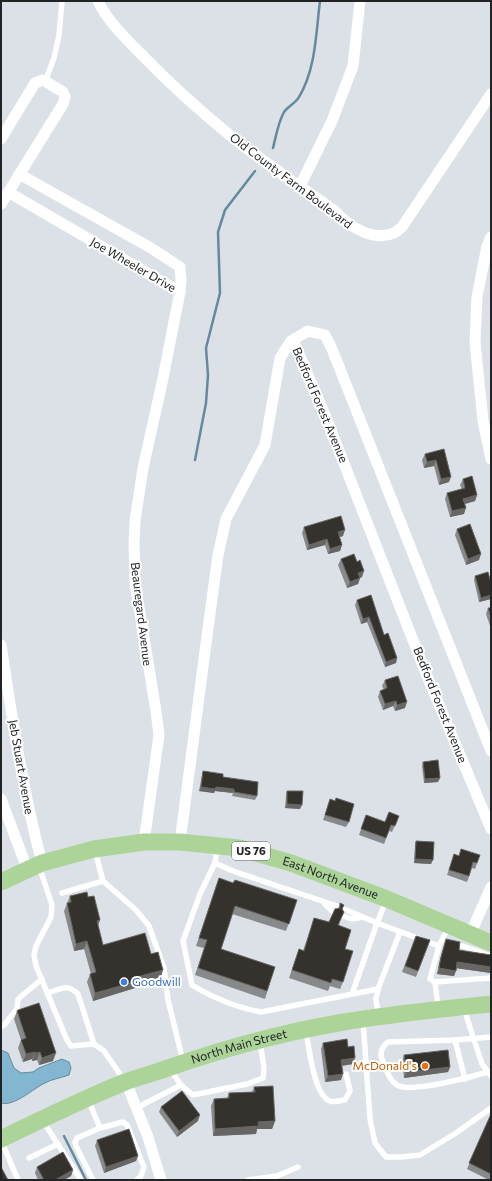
<svg xmlns="http://www.w3.org/2000/svg" width="492" height="1181" viewBox="0 0 492 1181" font-family="Commissioner,sans-serif">
  <rect width="100%" height="100%" fill="#dbe1e7"/>
  <!-- water -->
  <path fill="#83b6d1" stroke="#668a9d" d="M1,1050l7,3 6,15 7,5 12,-1 6,-4 23,-9 7,3 2,6 -2,7c-8,3 -17,4 -24,8 -11,5 -31,24 -44,20z"/>
  <g fill="none" stroke-linecap="round" stroke-linejoin="round">
    <!-- stream -->
    <g stroke="#668a9d" stroke-width="2.5">
      <path d="M273,148c3,-12 5,-25 11,-36 4,-6 12,-9 15,-15 17,-28 17,-65 21,-96"/>
      <path d="M195,460l11,-57 2,-28 -2,-27 14,-55 -2,-61 7,-22 30,-39"/>
      <path d="M64,1136l22,44"/>
    </g>
    <!-- service -->
    <g stroke="#fff" stroke-width="5.5">
      <path d="M45,82l9,-24 5,-23 3,-34"/>
      <path d="M217,848l-2,15 -15,31 -17,47 9,44c19,12 46,23 69,27l117,-23 -2,10 2,16"/>
      <path d="M95,851l8,30 33,29 13,16 15,42 4,32 15,61"/>
      <path d="M215,863l18,8 104,35 40,17 -25,71"/>
      <path d="M39,866l13,39 -1,12 -15,29 -2,9 2,11 31,74 4,6 23,-2 10,7 20,29"/>
      <path d="M62,893l41,-12"/>
      <path d="M386,901l-9,22 62,23"/>
      <path d="M324,903l10,10"/>
      <path d="M343,916l9,3 10,-2"/>
      <path d="M454,943l37,13"/>
      <path d="M435,982l56,-4"/>
      <path d="M378,989l22,-57"/>
      <path d="M48,993c13,-4 19,-10 30,1l16,50"/>
      <path d="M438,1007l-3,-25 -5,-3 9,-33 9,-18"/>
      <path d="M464,1009l18,55 9,12"/>
      <path d="M363,1021l7,98 5,24 11,14h15l19,-2 36,-22 35,-25"/>
      <path d="M1,1027l3,-2 13,-16 1,-10 24,-20"/>
      <path d="M306,1032c3,15 8,64 24,69 4,2 11,-1 15,-1l5,-9 -4,-17"/>
      <path d="M455,1040l10,39"/>
      <path d="M170,1069l11,16 12,10 54,-11 16,-6 1,-10 -4,-25"/>
      <path d="M488,1072c-17,5 -73,20 -89,14 -8,-3 -12,-14 -15,-22 -5,-9 -4,-16 4,-22l67,-2 36,-3"/>
      <path d="M88,1099l12,29"/>
      <path d="M136,1108l45,-23"/>
      <path d="M43,1121l38,59"/>
      <path d="M1,1140l17,40"/>
      <path d="M29,1158l29,-14"/>
      <path d="M93,1180l-17,-34 -1,-4 2,-4 23,-10 23,-6 4,3 17,42 -3,9 -4,4"/>
      <path d="M248,1180l29,-4 21,-9"/>
    </g>
    <!-- minor -->
    <g stroke="#fff" stroke-width="11">
      <path d="M98,1c8,18 28,38 42,52 29,30 60,58 92,84 34,27 70,50 104,75 13,15 38,30 58,21 3,-1 5,-4 8,-6l89,-133"/>
      <path d="M1,139l34,-56 8,-3 20,12 2,5 -2,7 -62,100"/>
      <path d="M19,174l132,74 29,19 1,13 -1,12 -18,91 -19,85 -8,53 -1,23 1,39 21,128 3,24 -15,107"/>
      <path d="M300,186l32,-65 21,-55 7,-65"/>
      <path d="M8,192l172,100"/>
      <path d="M491,237l-4,9 -10,51 -2,45 8,79 8,38"/>
      <path d="M293,340l34,80 100,256 64,153"/>
      <path d="M1,645c11,73 22,147 41,218"/>
      <path d="M1,799l27,72"/>
      <path d="M180,842l29,-221 9,-66 8,-36 39,-74 15,-87 11,-17 17,-10 17,4 7,14 159,402"/>
      <path d="M470,935l21,-48"/>
      <path d="M126,1082l22,55 13,43"/>
    </g>
    <!-- primary -->
    <g stroke="#acd499" stroke-width="17">
      <path id="s1" d="M1,882l41,-19 52,-14 50,-7h36l59,6 52,15 96,36 104,44"/>
      <path id="s2" d="M1,1139c41,-20 82,-40 124,-57 14,-5 29,-9 43,-14 55,-19 112,-35 170,-45 50,-9 102,-14 153,-19"/>
    </g>
  </g>
  <!-- wall -->
  <g fill="#88898a">
    <path d="M444,449l5,33 -10,3 -5,-19 -10,2 -2,-8 3,-6z"/>
    <path d="M463,479l14,16 -2,6 -10,3 -1,10 -14,3 -5,-18 2,-6 15,-4 -2,-4z"/>
    <path d="M304,527l39,9 -4,1 3,8 -2,6 -12,3 -3,-9 -18,5 -5,-17z"/>
    <path d="M457,529l22,31 -13,5 -11,-30z"/>
    <path d="M341,559l16,3 5,15 -2,1 -2,6 -11,4 -9,-23z"/>
    <path d="M475,576l16,7v16l-12,3 -5,-22z"/>
    <path d="M357,600l27,35 13,23 -1,5 -11,4 -18,-45 -6,2 -6,-19z"/>
    <path d="M488,608h3v21l-5,-15z"/>
    <path d="M385,680l20,28 -10,3 -2,-5 -10,4 -5,-13 2,-6 4,-1 -2,-4z"/>
    <path d="M423,762l15,20 -14,1 -2,-17z"/>
    <path d="M203,771l20,6 34,19 -2,4 -23,-4 1,-3 -18,-2 -1,2 -15,-2 3,-16z"/>
    <path d="M287,791l13,18 -15,-1 1,-13z"/>
    <path d="M330,799l5,2 14,21 -3,5 -23,-7z"/>
    <path d="M366,815l19,7 14,-6 -7,16 -3,-1 -5,13 -25,-9z"/>
    <path d="M416,841l15,23 -17,-1 1,-18z"/>
    <path d="M454,854l5,2 21,-1 -5,14 -3,-1 -5,14 -20,-7z"/>
    <path d="M233,883l64,17 -11,31 -54,-17 -11,35 54,18 -10,32 -70,-24 9,-27 -8,-2 20,-60z"/>
    <path d="M70,896l18,1 10,29 5,19 48,9 10,23 -24,7 -2,4 -42,13 -6,-19 3,-8h1l-7,-25 -10,2 -10,-40z"/>
    <path d="M340,903l2,7 -3,16 6,23 -2,33 -3,7 -10,-3 -2,5 -39,-13 10,-29 4,2 11,-33 15,4 9,-13z"/>
    <path d="M416,936l14,4 -14,37 -14,-5z"/>
    <path d="M446,939l13,11 32,23 -35,-5 -2,8 -17,-2 2,-11z"/>
    <path d="M17,1011l36,50 -14,4 -2,-5 -5,1v-2l-9,3 -5,-14 3,-8 -7,-21z"/>
    <path d="M323,1043l30,21 -11,2 -1,14 -16,2 -4,-33z"/>
    <path d="M404,1055l46,12 -2,5 -44,6 -2,-17z"/>
    <path d="M254,1087l21,34 -3,8h-15l-1,5 -43,2 -2,-30 3,-7 13,-1 2,-5 23,-1z"/>
    <path d="M161,1107l37,14 -21,16 -18,-25z"/>
    <path d="M491,1114v66h-2l-22,-11z"/>
    <path d="M97,1140l41,16 -2,5 -32,12 -9,-27z"/>
    <path d="M37,1167l36,3 -2,6 -7,4h-26l-3,-7z"/>
  </g>
  <!-- shaded-wall -->
  <g fill="#676664">
    <path d="M436,460l-2,6 -10,2 3,-6z"/>
    <path d="M451,477l-2,5 -10,3 2,-6z"/>
    <path d="M477,495l-2,6 -14,4 2,-6z"/>
    <path d="M466,508l-2,6 -14,3 2,-6z"/>
    <path d="M345,530l-2,6 -7,2 2,-6z"/>
    <path d="M327,539l-2,6 -18,5 2,-5z"/>
    <path d="M342,545l-2,6 -12,3 2,-5z"/>
    <path d="M481,554l-2,6 -13,5 2,-6z"/>
    <path d="M364,571l-2,6 -6,2 2,-6z"/>
    <path d="M360,578l-2,6 -11,4 3,-6z"/>
    <path d="M491,595v4l-12,3 2,-4z"/>
    <path d="M369,617l-2,5 -6,2 2,-5z"/>
    <path d="M397,658l-1,5 -11,4 1,-5z"/>
    <path d="M396,701l-3,5 -10,4 2,-6z"/>
    <path d="M407,702l-2,6 -10,3 2,-6z"/>
    <path d="M440,778l-2,4 -14,1 1,-4z"/>
    <path d="M201,787h15l18,2 -1,4 -18,-2 -1,2 -15,-2z"/>
    <path d="M287,804l15,1 -2,4 -15,-1z"/>
    <path d="M415,859l18,1 -2,4 -17,-1z"/>
    <path d="M100,920l-3,8v-7z"/>
    <path d="M87,941l-3,8 -10,2 2,-7z"/>
    <path d="M457,962l34,5v6l-36,-5z"/>
    <path d="M439,968l17,3 -2,5 -17,-2z"/>
    <path d="M163,970l-2,7 -24,7 -2,4 -42,13 2,-8 42,-16z"/>
    <path d="M35,1052l-3,7 -9,3 3,-8z"/>
    <path d="M40,1052l-3,8 -5,1 3,-8z"/>
    <path d="M56,1053l-3,8 -14,4 3,-7z"/>
    <path d="M355,1058l-2,6 -14,2 2,-6z"/>
    <path d="M450,1067l-2,5 -44,6 2,-6z"/>
    <path d="M343,1074l-2,6 -16,2 3,-6z"/>
    <path d="M200,1115l-2,6 -21,16 2,-6z"/>
    <path d="M275,1121l-3,8h-15l-1,5 -43,2 2,-7 43,-7z"/>
    <path d="M138,1156l-2,5 -32,12 2,-6z"/>
    <path d="M73,1170l-2,6 -7,4h-9z"/>
  </g>
  <!-- building -->
  <g fill="#35312c" stroke="#676664">
    <path d="M444,449l7,28 -10,2 -5,-19 -9,2 -2,-8z"/>
    <path d="M472,476l5,19 -14,4 3,9 -14,3 -5,-18 18,-5 -2,-9z"/>
    <path d="M341,516l4,14 -7,2 4,13 -12,4 -3,-10 -18,6 -5,-18z"/>
    <path d="M470,524l11,30 -13,5 -11,-30z"/>
    <path d="M354,554l3,8 3,-2 4,11 -6,2 2,5 -10,4 -9,-23z"/>
    <path d="M488,572l3,11v12l-10,3 -6,-22z"/>
    <path d="M371,595l13,40 4,-2 9,25 -11,4 -17,-45 -6,2 -6,-19z"/>
    <path d="M488,608h3v9z"/>
    <path d="M398,676l9,26 -10,3 -1,-4 -11,3 -5,-13 7,-3 -2,-8z"/>
    <path d="M438,760l2,18 -15,1 -2,-17z"/>
    <path d="M203,771l20,3v3l35,5 -1,14 -23,-4v-3l-18,-2 -1,2 -14,-2z"/>
    <path d="M287,791h16l-1,14 -15,-1z"/>
    <path d="M336,798l18,6 -5,18 -24,-7 5,-16 5,2z"/>
    <path d="M389,812l10,4 -4,10 -4,-1 -5,13 -25,-9 5,-14 19,7z"/>
    <path d="M416,841l18,1 -1,18 -18,-1z"/>
    <path d="M461,849l19,6 -3,8 -4,-1 -4,14 -20,-6 5,-16 5,2z"/>
    <path d="M219,878l14,5 2,-3 62,20 -8,24 -54,-18 -14,43 54,18 -8,24 -69,-23 9,-28 -8,-2z"/>
    <path d="M87,892l1,5 6,-1 6,24 -3,1 6,24 42,-12 6,21 7,-2 5,18 -26,7 1,4 -43,12 -5,-19 6,-2 -9,-31 -11,3 -9,-41 4,-1 -1,-6z"/>
    <path d="M340,903l4,2 -2,4 2,3 -6,13 13,5 -6,19 8,2 -10,31 -11,-3 -1,4 -39,-13 7,-21 5,2 10,-33 15,4 6,-13 5,-1z"/>
    <path d="M416,936l14,4 -12,31 -13,-5z"/>
    <path d="M446,939l14,3 -1,8 32,5v12l-34,-5 -1,9 -17,-3 2,-11z"/>
    <path d="M39,1003l17,50 -14,5 -2,-6 -5,1v-1l-9,2 -5,-14 5,-2 -9,-27 1,-1z"/>
    <path d="M347,1039l1,8 6,-1 1,12 -14,2 2,14 -15,2 -5,-33z"/>
    <path d="M448,1050l2,17 -44,5 -2,-17z"/>
    <path d="M273,1086l2,35 -17,1 1,4 -44,3 -1,-30 15,-1v-5l26,-1 -1,-5z"/>
    <path d="M182,1091l18,24 -21,16 -18,-24z"/>
    <path d="M491,1114v60l-22,-11z"/>
    <path d="M129,1129l9,27 -32,11 -9,-27z"/>
    <path d="M63,1152l10,18 -18,10h-11l-7,-13z"/>
    <path d="M1,1167l7,13h-7z"/>
  </g>
  <!-- markers -->
  <circle fill="#3f7fe0" stroke="#fff" stroke-width="1.5" cx="124" cy="982" r="4"/>
  <circle fill="#e8710a" stroke="#fff" stroke-width="1.5" cx="425" cy="1066" r="4"/>
  <g text-anchor="middle" stroke-width="4" stroke-linejoin="round" paint-order="stroke">
    <!-- shield labels -->
    <rect fill="#fff" stroke="#646566" stroke-width="1" x="232" y="842" width="38" height="18" rx="3"/>
    <g font-size="11" font-weight="bold" fill="#212325">
      <text x="251" y="855">US 76</text>
    </g>
    <!-- street labels -->
    <g font-size="12" fill="#212325" stroke="#fff">
      <text transform="translate(291 181) rotate(37)" y="4">Old County Farm Boulevard</text>
      <text transform="translate(133 265) rotate(30)" y="4">Joe Wheeler Drive</text>
      <text transform="translate(320 405) rotate(67)" y="4">Bedford Forest Avenue</text>
      <text transform="translate(141 614) rotate(83)" y="4">Beauregard Avenue</text>
      <text transform="translate(440 705) rotate(68)" y="4">Bedford Forest Avenue</text>
      <text transform="translate(21 767) rotate(80)" y="4">Jeb Stuart Avenue</text>
      <text dy="4" stroke="none"><textPath href="#s1" startOffset="341">East North Avenue</textPath></text>
      <text dy="4" stroke="none"><textPath href="#s2" startOffset="256">North Main Street</textPath></text>
    </g>
    <!-- shop labels -->
    <g font-size="12" fill="#366cbe" stroke="#fff" text-anchor="start">
      <text x="132" y="986">Goodwill</text>
    </g>
    <!-- food labels -->
    <g font-size="12" fill="#c56008" stroke="#fff" text-anchor="end">
      <text x="417" y="1070">McDonald's</text>
    </g>
  </g>
  <!-- border -->
  <rect width="492" height="1181" fill="none" stroke="#212325" stroke-width="4"/>
</svg>
